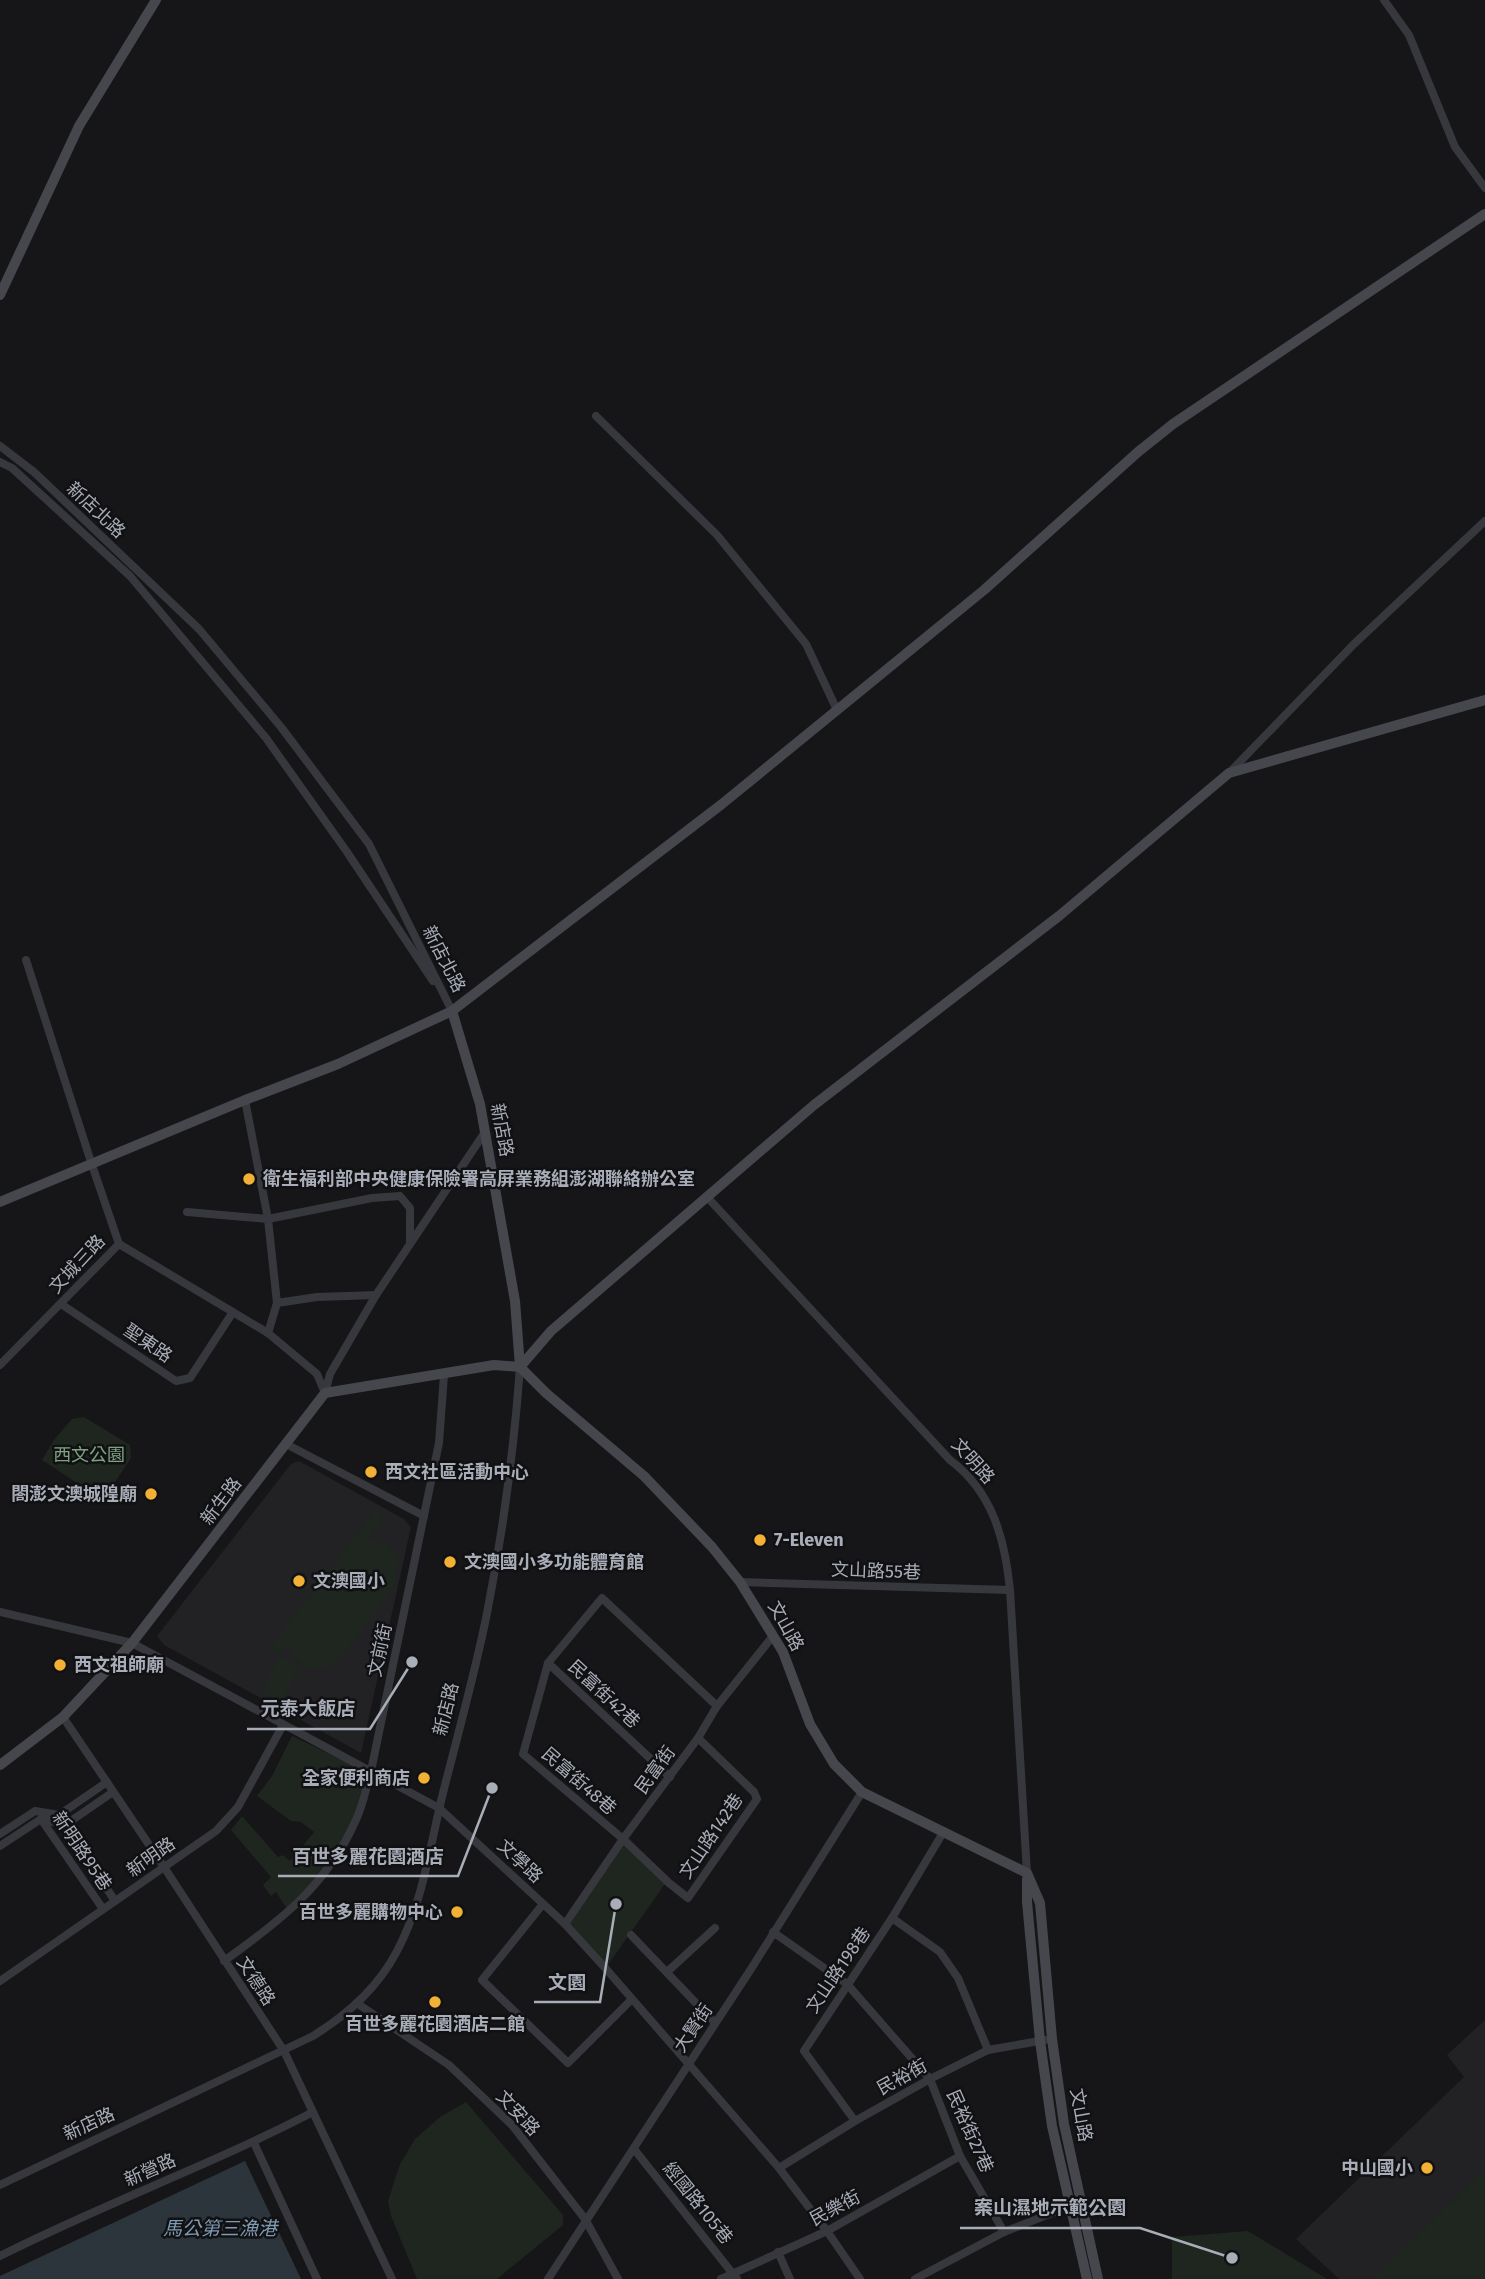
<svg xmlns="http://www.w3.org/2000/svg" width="1485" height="2279" viewBox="0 0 1485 2279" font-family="'Fira Sans','Noto Sans TC',sans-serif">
  <rect width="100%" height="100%" fill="#161618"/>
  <!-- built -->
  <g fill="#222225">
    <path d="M299,1461l105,58 7,8 -50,226 -197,-108 -7,-9 134,-172z"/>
    <path d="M1485,2020v259h-146l-43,-40 168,-162 -17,-22z"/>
  </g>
  <!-- green -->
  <g fill="#1e261f">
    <path d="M84,1417l46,28 1,13 -28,42 -61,-40 12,-20 18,-21z"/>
    <path d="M374,1511l9,7 -15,21 16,4 14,15 1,8 -4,20 -57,75 -15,7h-15l-15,-12 -5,-11 -8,9 -9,-7z"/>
    <path d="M280,1655l20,11 -19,36 -20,-11z"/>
    <path d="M292,1736l76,36 -15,48 -26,46 -40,43 -11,-17 -5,4 -8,-11 8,-8 -40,-47 11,-14 36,41 5,-2 7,6 24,-29 -13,-10 -10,-1 -34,-25 15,-20z"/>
    <path d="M623,1844l42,40 -58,82 -39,-42z"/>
    <path d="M466,2102l97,113v10l-66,54h-80l-26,-63 -3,-15 12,-37 15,-25 25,-22z"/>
    <path d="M1485,2170l-1,109h-111z"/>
    <path d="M1248,2231l79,48h-155v-42z"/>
  </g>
  <!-- water -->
  <path fill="#2c353c" d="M245,2161l56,118h-301v-3z"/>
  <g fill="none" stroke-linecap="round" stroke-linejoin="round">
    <!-- street -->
    <g stroke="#37383d" stroke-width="8">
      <path d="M1384,0l25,35 46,112 30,41"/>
      <path d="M596,416l121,119 89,109 31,66"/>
      <path d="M0,446l34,26 165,157 82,98 88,117 83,167"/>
      <path d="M0,462l12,6 118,108 136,162 81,114 86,129"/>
      <path d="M1229,773l125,-129 131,-123"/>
      <path d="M245,1100l23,119 9,84 -9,30"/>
      <path d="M708,1198l242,262c43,32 55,80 60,130l17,283"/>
      <path d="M187,1212l81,7 104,-21 28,-2 10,12v34"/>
      <path d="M119,1244l149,89 49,41 8,19"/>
      <path d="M277,1303l40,-6 59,-2"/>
      <path d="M61,1304l115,77 14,-3 43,-66"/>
      <path d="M0,1365l119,-121 -27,-79 -66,-205"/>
      <path d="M325,1393l5,-19 46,-79 109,-163"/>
      <path d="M286,1444l138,72"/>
      <path d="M740,1582l270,8"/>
      <path d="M0,1612l132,31 307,165 126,116 42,46 172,198 48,63 33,48"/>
      <path d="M548,1663l122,114"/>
      <path d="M63,1717l101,150 120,184 108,228"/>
      <path d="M698,1738l56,54 3,7 -69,99 -19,-15 -46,-44 -100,-85 25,-91 54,-65 115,108"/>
      <path d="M41,1819l62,90"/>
      <path d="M63,1822l52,79"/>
      <path d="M0,1834l35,-23 24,4 48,-33"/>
      <path d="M0,1846l41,-27 24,6 48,-33"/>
      <path d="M543,1904l-61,76 86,83 63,-63"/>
      <path d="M892,1918l48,34 18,26 30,72"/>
      <path d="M565,1924l58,-85 75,-101 19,-32 56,-70"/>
      <path d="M773,1932l74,52 83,95 30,77 44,76"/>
      <path d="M631,1935l84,88"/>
      <path d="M224,1961c56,-40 102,-75 131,-139 8,-16 11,-34 16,-51l68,-328 5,-68"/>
      <path d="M667,1972l48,-44"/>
      <path d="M0,1981l216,-150 22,-24 45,-82"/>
      <path d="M358,2004l91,61 63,60 73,94 33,60"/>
      <path d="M855,2121l-51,-70 88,-133 52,-87"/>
      <path d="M254,2143l63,136"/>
      <path d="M634,2149l103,130"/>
      <path d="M779,2168l76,-47 75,-42 58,-29 57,-10"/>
      <path d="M0,2185l313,-149c35,-22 65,-48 84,-85 26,-48 33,-106 46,-158 15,-60 32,-119 44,-180 16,-81 27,-164 33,-246"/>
      <path d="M778,2252l12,27"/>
      <path d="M0,2256c103,-52 211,-91 313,-144"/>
      <path d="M548,2279l203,-310 111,-177"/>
      <path d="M721,2279l106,-48 133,-75"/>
      <path d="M915,2279l89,-47 66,-26"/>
    </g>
    <!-- secondary -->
    <g stroke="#45474d" stroke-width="10">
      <path d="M0,295l79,-169 77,-126"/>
      <path d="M452,1011l28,93 35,197 5,66"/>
      <path d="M0,1202l245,-102 93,-36 114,-53 270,-207 262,-214 154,-138 35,-28 312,-210"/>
      <path d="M520,1367l31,-36 263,-226 245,-189 170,-143 256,-73"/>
      <path d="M520,1367l26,26 98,83 68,71 28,35 43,70 27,72 24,40 28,28 165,81 13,30 12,136 12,85 34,155"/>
      <path d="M0,1765l63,-48 69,-74 193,-250 169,-28 26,2"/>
      <path d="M1027,1879v23l13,139 12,85 35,153"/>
    </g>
  </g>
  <!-- markers -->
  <g fill="#f2b134" stroke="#111113" stroke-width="2.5">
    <circle cx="249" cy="1179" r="7"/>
    <circle cx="371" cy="1472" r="7"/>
    <circle cx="151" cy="1494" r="7"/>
    <circle cx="760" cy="1540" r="7"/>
    <circle cx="450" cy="1562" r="7"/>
    <circle cx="299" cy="1581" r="7"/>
    <circle cx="60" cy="1665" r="7"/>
    <circle cx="424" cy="1778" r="7"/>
    <circle cx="457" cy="1912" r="7"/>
    <circle cx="435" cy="2002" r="7"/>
    <circle cx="1427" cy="2168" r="7"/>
  </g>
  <g text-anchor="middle" stroke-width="5" stroke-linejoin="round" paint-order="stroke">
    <!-- street labels -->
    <g font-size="18" fill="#a8adb8" stroke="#111113">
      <text transform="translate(96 510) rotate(43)" y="6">新店北路</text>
      <text transform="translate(444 959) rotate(63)" y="6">新店北路</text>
      <text transform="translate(502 1130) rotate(79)" y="6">新店路</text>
      <text transform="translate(77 1264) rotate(-47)" y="6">文城三路</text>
      <text transform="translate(148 1343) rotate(34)" y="6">聖東路</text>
      <text transform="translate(973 1461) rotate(48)" y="6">文明路</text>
      <text transform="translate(221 1501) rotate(-53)" y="6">新生路</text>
      <text transform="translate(876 1571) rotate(2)" y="6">文山路55巷</text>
      <text transform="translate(786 1626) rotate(61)" y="6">文山路</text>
      <text transform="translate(380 1650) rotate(-78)" y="6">文前街</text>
      <text transform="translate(604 1694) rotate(43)" y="6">民富街42巷</text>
      <text transform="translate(446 1709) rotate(-76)" y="6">新店路</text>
      <text transform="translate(655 1770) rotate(-54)" y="6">民富街</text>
      <text transform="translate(579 1781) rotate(41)" y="6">民富街48巷</text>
      <text transform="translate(711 1836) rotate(-56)" y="6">文山路142巷</text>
      <text transform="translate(82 1851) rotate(56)" y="6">新明路95巷</text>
      <text transform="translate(151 1857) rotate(-35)" y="6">新明路</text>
      <text transform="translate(520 1861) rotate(43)" y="6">文學路</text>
      <text transform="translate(838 1970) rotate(-56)" y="6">文山路198巷</text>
      <text transform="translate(256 1981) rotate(57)" y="6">文德路</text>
      <text transform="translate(693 2028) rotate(-56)" y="6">大賢街</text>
      <text transform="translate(902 2077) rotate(-29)" y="6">民裕街</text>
      <text transform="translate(518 2113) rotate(47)" y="6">文安路</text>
      <text transform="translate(1081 2115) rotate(80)" y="6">文山路</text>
      <text transform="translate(89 2124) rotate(-25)" y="6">新店路</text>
      <text transform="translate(970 2131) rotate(66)" y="6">民裕街27巷</text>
      <text transform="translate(150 2170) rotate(-24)" y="6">新營路</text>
      <text transform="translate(698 2203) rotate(51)" y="6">經國路105巷</text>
      <text transform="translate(835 2208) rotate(-28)" y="6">民樂街</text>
    </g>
    <!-- poi labels -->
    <g font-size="18" font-weight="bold" fill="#a8adb8" stroke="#111113" text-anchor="start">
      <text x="263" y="1185">衛生福利部中央健康保險署高屏業務組澎湖聯絡辦公室</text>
      <text x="385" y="1478">西文社區活動中心</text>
      <text x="137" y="1500" text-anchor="end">閤澎文澳城隍廟</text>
      <text x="774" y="1546">7-Eleven</text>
      <text x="464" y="1568">文澳國小多功能體育館</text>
      <text x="313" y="1587">文澳國小</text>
      <text x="74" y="1671">西文祖師廟</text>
      <text x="410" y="1784" text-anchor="end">全家便利商店</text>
      <text x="443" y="1918" text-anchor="end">百世多麗購物中心</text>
      <text x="435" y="2030" text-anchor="middle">百世多麗花園酒店二館</text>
      <text x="1413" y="2174" text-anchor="end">中山國小</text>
    </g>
    <!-- park labels -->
    <g font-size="18" fill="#7fa381" stroke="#111113">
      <text x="89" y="1461">西文公園</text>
    </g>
    <!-- water labels -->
    <g font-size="19" font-style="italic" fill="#7f9bb3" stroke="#111113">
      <text x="220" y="2235">馬公第三漁港</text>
    </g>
  </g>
  <!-- callouts -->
  <path fill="none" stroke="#a8adb8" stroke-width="2.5" d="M412 1662L370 1729H247M492 1788L458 1876H278M616 1904L600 2002H534M1232 2258L1140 2228H960"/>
  <g fill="#a8adb8" stroke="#111113" stroke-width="2.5">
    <circle cx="412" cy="1662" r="7"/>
    <circle cx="492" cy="1788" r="7"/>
    <circle cx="616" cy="1904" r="7"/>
    <circle cx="1232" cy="2258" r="7"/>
  </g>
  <g font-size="19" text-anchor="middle" font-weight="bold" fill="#a8adb8" stroke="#111113" stroke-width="5" stroke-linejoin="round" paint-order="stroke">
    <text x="308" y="1715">元泰大飯店</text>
    <text x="368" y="1863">百世多麗花園酒店</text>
    <text x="567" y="1989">文園</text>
    <text x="1050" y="2214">案山濕地示範公園</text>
  </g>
</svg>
